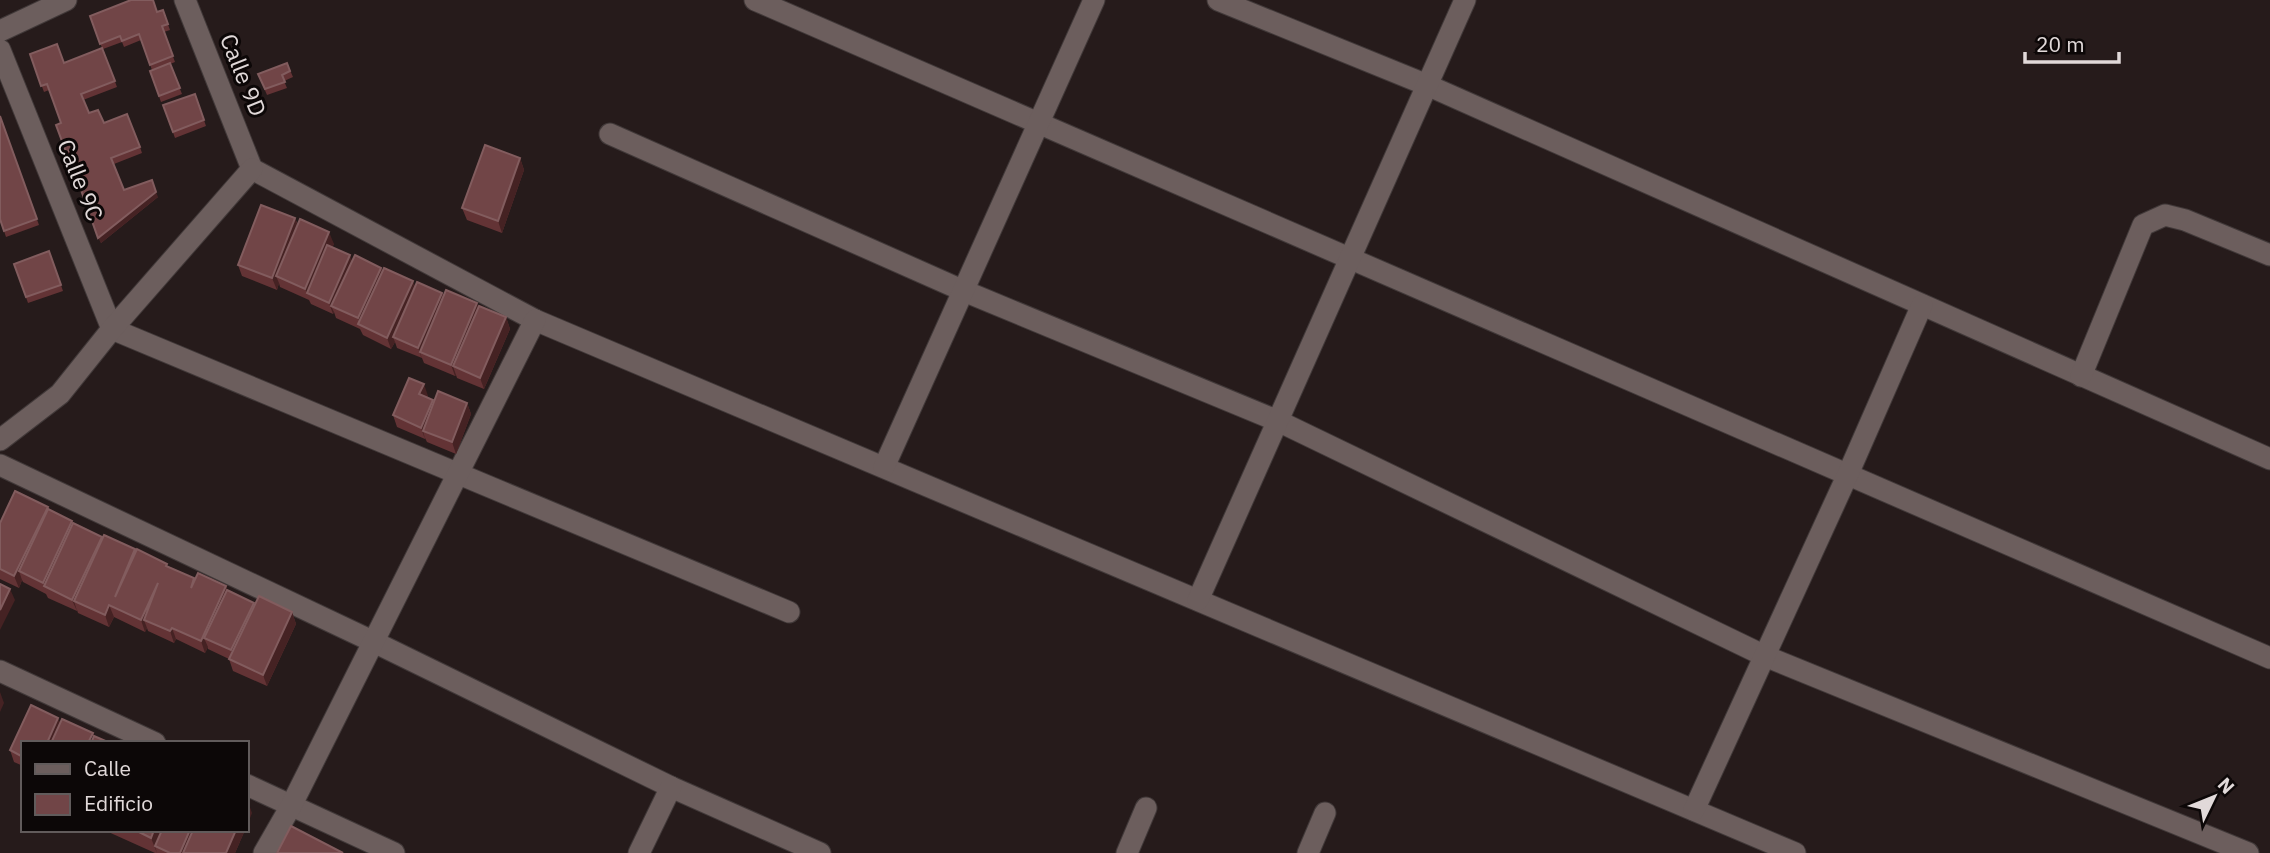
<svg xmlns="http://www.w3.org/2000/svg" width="2270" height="853" viewBox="0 0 2270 853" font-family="'IBM Plex Sans',sans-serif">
  <rect width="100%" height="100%" fill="#261b1b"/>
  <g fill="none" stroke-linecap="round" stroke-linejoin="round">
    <!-- minor casing -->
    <g stroke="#413939" stroke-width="23">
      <g id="minor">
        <path d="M185,0l67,169"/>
        <path d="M755,0l1515,658"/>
        <path d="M1218,0l209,85 843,374"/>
        <path d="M0,31l66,-31"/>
        <path d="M0,50l112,279 677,283"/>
        <path d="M610,134l354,157 314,130 487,235 483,197"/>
        <path d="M252,169l283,151 1260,533"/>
        <path d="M2081,376l62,-151 22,-10 20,5 85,35"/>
        <path d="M0,440l60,-46 52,-65 140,-160"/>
        <path d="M0,465l374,177 297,145 149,66"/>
        <path d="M884,467l210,-467"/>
        <path d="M1198,600l267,-600"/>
        <path d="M0,671l155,72"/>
        <path d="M247,785l147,68"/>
        <path d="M1694,810l154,-336 74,-169"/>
        <path d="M264,853l27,-47 244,-486"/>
        <path d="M639,853l32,-66"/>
        <path d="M1127,853l19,-45"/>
        <path d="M1308,853l17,-40"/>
      </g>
    </g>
    <!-- minor -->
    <use href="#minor" stroke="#6c5e5d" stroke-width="21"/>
  </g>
  <!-- wall -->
  <g fill="#633335">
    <path d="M163,10l7,20 -6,2 11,30 -5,2 12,30 -21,8 -11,-31 2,-1 -11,-30 -17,7 -2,-5 -19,7 14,38 -34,13 6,13 51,34 2,6 -28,11 10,26 34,7 -57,46 -21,-56 5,-2 -11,-29 -6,2 -12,-33 5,-2 -12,-33 -5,2 -14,-38 34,9 38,-15 -12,-32 67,-4z"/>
    <path d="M287,63l6,14 -9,4 3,7 -20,7 -9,-21z"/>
    <path d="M195,94l11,32 -31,12 -12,-33z"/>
    <path d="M0,116l39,109 -33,12 -6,-18z"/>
    <path d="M520,158l4,12 -22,63 -35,-13 -5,-12z"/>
    <path d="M295,218l3,7 36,19 -2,3 20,14 29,7 2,4 32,14 27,7 1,4 35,10 28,10 4,12 -26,60 -27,-11 -1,-3 -1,1 -31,-13 -2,-5 -25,-10 -2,-6 -4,7 -28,-14 -3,-6 -24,-11 -2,-6 -1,2 -22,-10 -2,-4 -29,-13 -1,-4 -2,7 -35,-14 -4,-11z"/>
    <path d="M49,251l14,40 -35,12 -14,-39z"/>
    <path d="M428,396l-1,1 6,3 1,2 33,1 4,11 -15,40 -29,-12 -2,-4v1l-28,-12 -4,-12z"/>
    <path d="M48,507v2l25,14 29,14 1,2 32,10 1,3 58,26v2l32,6 1,4 27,15 38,7 4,12 -29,62 -34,-15 -4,-12 -21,-10v-2l-3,6 -29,-14 -2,4 -26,-12 -1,-3 -2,4 -31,-15 -5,10 -31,-14 -1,-3v1l-29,-13 -2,-4 -23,-12 -1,-2 -3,8 -19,-9v-56z"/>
    <path d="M58,718l2,5 33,10 1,3 -71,7v23l-9,-4 -4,-12z"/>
    <path d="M104,830h141l-10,23h-80z"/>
  </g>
  <!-- shaded-wall -->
  <g fill="#452223">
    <path d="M520,158l4,12 -22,63 -4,-12z"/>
    <path d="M156,192l2,5 -57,46 -3,-5z"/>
    <path d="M295,218l4,11 -23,47 3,7 -2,7 -5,-12z"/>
    <path d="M329,232l5,12 -22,51 -5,-2 -2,-4z"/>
    <path d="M350,255l4,11 -23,40 3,6 -1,2 -4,-11z"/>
    <path d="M381,268l4,11 -24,46 -3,-7z"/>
    <path d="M413,281l5,12 -25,44 2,5 -4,7 -4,-11z"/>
    <path d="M442,293l4,12 -26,47 2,7 -4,-11z"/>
    <path d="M477,303l4,12 -28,51 3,9 -1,1 -4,-11z"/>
    <path d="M506,317l4,12 -26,60 -4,-11z"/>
    <path d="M424,384l4,12 -4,9 -5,-11z"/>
    <path d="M433,400l4,11 -14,20 2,8 -4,-11z"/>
    <path d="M467,403l4,11 -15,40 -4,-12z"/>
    <path d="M48,507l4,11 -33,53 3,9 -3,8 -5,-12z"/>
    <path d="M72,521l5,11 -33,54 -1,-3z"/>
    <path d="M102,537l4,11 -32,53 3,10 -5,-11z"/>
    <path d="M158,583l-14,37 3,8 -2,4 -4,-12z"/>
    <path d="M226,586l4,12 -26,40 4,9 -3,6 -4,-12z"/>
    <path d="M10,589l5,11 -15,30v-20z"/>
    <path d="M254,603l4,11 -23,48 -4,-12z"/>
    <path d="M109,605l5,12 -5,10 -4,-12z"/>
    <path d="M292,612l4,12 -29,62 -4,-11z"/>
    <path d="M172,628l4,11 -2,4 -4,-12z"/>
    <path d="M0,692l4,11 -4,9z"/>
    <path d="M58,718l5,12 -6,13h-10z"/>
    <path d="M248,802l4,11 -5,13v-21z"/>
    <path d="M154,830h14l-13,16 2,7 -6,-15z"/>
    <path d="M190,830h9l-10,23h-9z"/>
    <path d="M236,830h9l-10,23h-9z"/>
  </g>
  <!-- building -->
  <g fill="#714547" stroke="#825c5e" stroke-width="2">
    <path d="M131,0h22l4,12 6,-2 5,14 -6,2 11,30 -23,9 -11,-31 -17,7 -2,-5 -20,8 -10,-28z"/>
    <path d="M57,44l7,19 38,-15 13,33 -34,13 8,19 9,-3 6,13 23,-9 13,33 -29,11 13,32 28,-10 4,12 -58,46 -18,-51 5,-2 -14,-35 -5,2 -10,-27 5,-2 -14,-39 -6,2 -11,-32z"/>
    <path d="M170,63l10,25 -21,8 -9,-25z"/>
    <path d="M287,63l3,8 -8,4 3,7 -20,7 -7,-15z"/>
    <path d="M195,94l9,26 -31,12 -10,-27z"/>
    <path d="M0,116l37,103 -33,12 -4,-12z"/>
    <path d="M485,145l35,13 -22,63 -36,-13z"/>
    <path d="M261,205l34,13 -23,60 -34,-13z"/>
    <path d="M300,219l29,13 -24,57 -29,-13z"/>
    <path d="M327,245l23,10 -21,48 -22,-10z"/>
    <path d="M49,251l12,34 -35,12 -12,-33z"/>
    <path d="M355,255l26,13 -23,50 -27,-12z"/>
    <path d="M384,268l29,13 -26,57 -29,-14z"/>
    <path d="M417,282l25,11 -24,55 -25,-11z"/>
    <path d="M446,290l31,13 -26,62 -31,-13z"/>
    <path d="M479,306l27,11 -26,61 -27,-12z"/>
    <path d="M409,378l15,6 -5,10 14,6 -12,28 -28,-13z"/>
    <path d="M438,391l29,12 -15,39 -29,-11z"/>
    <path d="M15,491l33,16 -34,69 -14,-7v-46z"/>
    <path d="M48,509l24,12 -29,62 -24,-12z"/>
    <path d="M73,523l29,14 -30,63 -28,-14z"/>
    <path d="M104,535l31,14 -20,48 22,-48 30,15 -1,2 28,12 -3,10 7,-15 28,13 -25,55 -29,-13 -2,3 -26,-11 14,-37 -17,37 -32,-15 -4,10 -31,-14z"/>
    <path d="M0,584l10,5 -10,21z"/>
    <path d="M227,590l27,13 -23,47 -27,-12z"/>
    <path d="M259,596l33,16 -29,63 -34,-16z"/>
    <path d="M31,705l27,13 -11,25h-24v14l-13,-7z"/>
    <path d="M62,719l31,14 -5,10h-37z"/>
    <path d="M94,736l16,7h-19z"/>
    <path d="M291,826l52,27h-66z"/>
    <path d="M135,830h19l-3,8z"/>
    <path d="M162,830h28l-10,23h-10l-15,-7z"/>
    <path d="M193,830h43l-10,23h-43z"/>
  </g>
  <g text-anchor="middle" stroke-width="6" stroke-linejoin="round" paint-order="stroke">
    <!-- street labels -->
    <g font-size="23" fill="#e1d9d9" stroke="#0c0707">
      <text transform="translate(243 75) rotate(68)" y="8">Calle 9D</text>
      <text transform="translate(80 180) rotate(68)" y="8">Calle 9C</text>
    </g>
  </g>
  <!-- legend -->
  <rect x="21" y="741" width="228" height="91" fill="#0c0707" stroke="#615b5b" stroke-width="2"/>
  <rect x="35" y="764" width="35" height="10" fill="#6c5e5d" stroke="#615b5b" stroke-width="2"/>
  <text x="84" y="776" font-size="21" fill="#e1d9d9">Calle</text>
  <rect x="35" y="794" width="35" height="21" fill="#714547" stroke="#615b5b" stroke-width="2"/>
  <text x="84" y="811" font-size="21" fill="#e1d9d9">Edificio</text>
  <!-- north arrow -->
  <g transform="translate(2214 797) rotate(47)" stroke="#0c0707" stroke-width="5" paint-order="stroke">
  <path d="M0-5L12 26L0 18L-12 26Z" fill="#e1d9d9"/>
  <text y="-10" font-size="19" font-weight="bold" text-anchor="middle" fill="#e1d9d9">N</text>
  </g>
  <!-- scale -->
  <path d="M2025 52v10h94v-10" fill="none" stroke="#e1d9d9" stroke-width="3.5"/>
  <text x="2036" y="52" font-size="21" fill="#e1d9d9" stroke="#0c0707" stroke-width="5" paint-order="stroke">20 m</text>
</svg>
